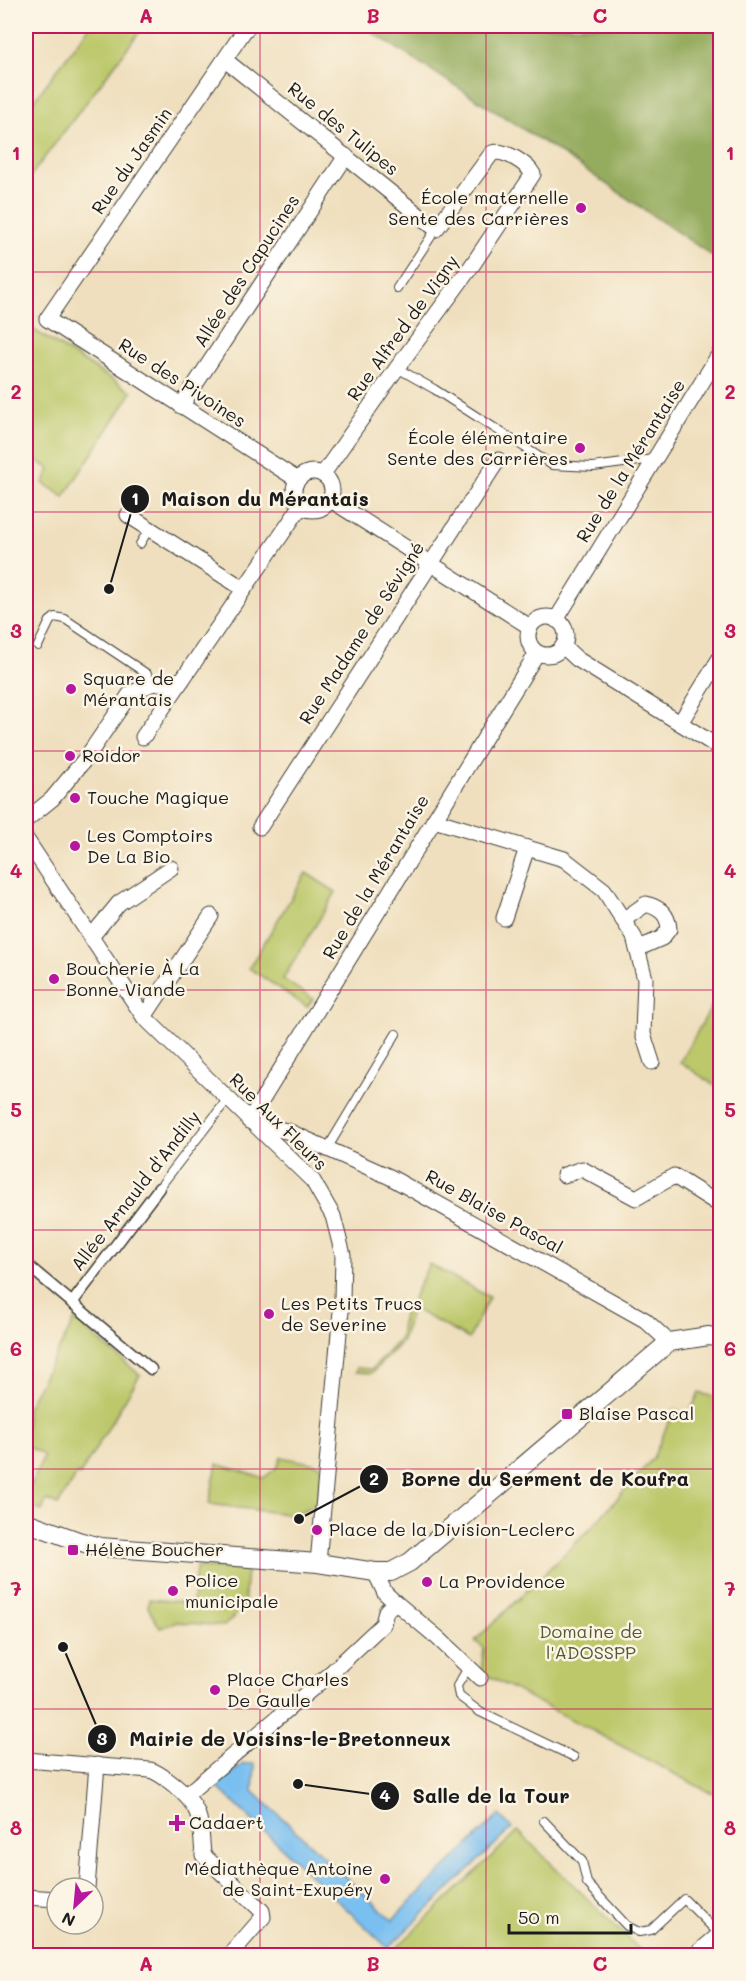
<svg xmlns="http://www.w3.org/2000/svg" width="746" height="1981" viewBox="0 0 746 1981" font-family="Mali,sans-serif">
  <rect width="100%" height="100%" fill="#fcf5e5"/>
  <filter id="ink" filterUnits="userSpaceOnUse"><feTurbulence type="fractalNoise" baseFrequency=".0167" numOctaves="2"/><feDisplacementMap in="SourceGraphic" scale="12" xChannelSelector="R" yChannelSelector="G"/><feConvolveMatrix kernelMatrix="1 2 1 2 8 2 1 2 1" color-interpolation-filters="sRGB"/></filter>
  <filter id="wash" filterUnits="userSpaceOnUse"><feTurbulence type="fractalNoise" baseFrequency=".008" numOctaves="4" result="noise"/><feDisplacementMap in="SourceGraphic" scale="24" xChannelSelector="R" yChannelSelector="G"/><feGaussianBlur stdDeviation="1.35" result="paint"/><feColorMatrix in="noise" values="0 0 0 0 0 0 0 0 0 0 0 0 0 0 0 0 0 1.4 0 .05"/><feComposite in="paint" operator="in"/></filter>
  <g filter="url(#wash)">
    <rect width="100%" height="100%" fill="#efdfbe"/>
    <!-- green -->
    <g fill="#bcc86a" stroke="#6c7243" stroke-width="1.5">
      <path d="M90,26h54l-118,156v-71z"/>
      <path d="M26,325l106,67 -68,105 -21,-14 7,-14 -24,-15v-11l3,-5 -3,-3z"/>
      <path d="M306,873l30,19 -53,87 30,20 -6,8 -58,-39z"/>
      <path d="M720,992v97l-40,-27z"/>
      <path d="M429,1264l60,33 -20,42 -57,-31 -10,33 -30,32 -16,-1 1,-4 15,1 28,-30 4,-35h6z"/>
      <path d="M75,1320l65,55 -60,100 -3,-1 -19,31 -12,-5 -4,11 -16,-6v-8l18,-42 -18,-9v-37z"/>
      <path d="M699,1393l21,5v396l-13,-3 -226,-119 3,-24 -9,-7 116,-113 62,-70 21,-48 14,6z"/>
      <path d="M281,1457l40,8 -2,34 -4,6 -21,10 -85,-11 8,-40 47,14 14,-12z"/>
      <path d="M196,1567l51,3 -3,37 -20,19 -47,-4 -17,6 -12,-21 1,-8 44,4z"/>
      <path d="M518,1831l127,124 -246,1 -5,-6z"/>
    </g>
    <!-- forest -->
    <path fill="#95ac5e" stroke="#58643d" stroke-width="1.5" d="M362,26h358v235l-158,-107z"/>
    <!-- water -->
    <path fill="#79bff0" stroke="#4a6e86" stroke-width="1.5" d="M243,1764h12l-2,27 139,129 107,-105 13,13 -124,120 -172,-162z"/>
  </g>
  <g filter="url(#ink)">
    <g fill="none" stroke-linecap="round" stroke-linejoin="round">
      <!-- service casing -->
      <g stroke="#3c3934" stroke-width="10">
        <g id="service">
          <path d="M397,288l39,-59"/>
          <path d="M397,368l37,21 118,76 41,2 61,-8"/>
          <path d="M140,544l9,-15"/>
          <path d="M38,646l12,-25 5,-4 10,2 82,55 4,10"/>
          <path d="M327,1149l69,-115"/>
          <path d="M159,1188l68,-88"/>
          <path d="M468,1668l-11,18 2,10 21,16 94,45"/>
          <path d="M544,1821l38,40 5,22 40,43 12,6 12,-2 33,-31 36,36"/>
        </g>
      </g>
      <!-- pedestrian casing -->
      <g stroke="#3c3934" stroke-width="13">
        <g id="pedestrian">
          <path d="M26,1264l125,105"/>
          <path d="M72,1303l87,-115"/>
        </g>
      </g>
      <!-- minor casing -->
      <g stroke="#3c3934" stroke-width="17">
        <g id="minor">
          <path d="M249,26l-5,5 -197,288 251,161"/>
          <path d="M225,60l211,169 56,-76c13,-4 35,11 41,21l-60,90 -76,104 -74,106"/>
          <path d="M181,406l165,-250"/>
          <circle cx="313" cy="491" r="19"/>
          <path d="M331,500l199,127"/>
          <path d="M128,515l116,74"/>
          <circle cx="547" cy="636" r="19"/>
          <path d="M556,620l164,-267"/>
          <path d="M563,646l14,13 143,89"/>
          <path d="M680,723l40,-65"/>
          <path d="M143,737l158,-231"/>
          <path d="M26,820l26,-21 34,-41 44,-64 21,-10 31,-4"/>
          <path d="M434,820l130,39 40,31 30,47 11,42 -2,55 9,28"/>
          <path d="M260,827l238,-367"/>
          <path d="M26,839l118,178 169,164 20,35 10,39 -1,45 -24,263"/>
          <path d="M504,918l23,-70"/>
          <path d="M623,920l23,-16c14,4 22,10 23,25l-7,9 -25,11"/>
          <path d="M91,937l28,-34 52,-35"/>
          <path d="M144,1017l67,-101"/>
          <path d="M249,1121l288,-468"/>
          <path d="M252,1122l38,10 100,45 255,143 24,22"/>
          <path d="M564,1175l18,-6 54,29 38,-22 46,29"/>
          <path d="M395,1602l43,36 42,40"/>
          <path d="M26,1760l124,10c10,3 16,9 24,15 29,23 26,36 29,70l59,56 1,6 -34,39"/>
          <path d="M186,1795l147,-124 50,-47 3,-13 9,-9 -10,-9 -10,-21"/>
          <path d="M87,1888l10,-123"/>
          <path d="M26,1897l31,2"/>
          <path d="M694,1956l26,-22"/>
        </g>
      </g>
      <!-- tertiary casing -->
      <g stroke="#3c3934" stroke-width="20">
        <path id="tertiary" d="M26,1522l52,19 22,6 218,16 57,9h16l19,-10 259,-220 40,-6 11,2"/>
      </g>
      <!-- service -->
      <use href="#service" stroke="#fff" stroke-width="8"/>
      <!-- pedestrian -->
      <use href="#pedestrian" stroke="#fff" stroke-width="10"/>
      <!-- minor -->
      <use href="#minor" stroke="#fff" stroke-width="15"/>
      <!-- tertiary -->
      <use href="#tertiary" stroke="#fff" stroke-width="18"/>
    </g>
  </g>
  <!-- grid -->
  <path fill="none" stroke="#c2185b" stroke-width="1.5" stroke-opacity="0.55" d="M260,26v1930M486,26v1930M26,272h694M26,512h694M26,751h694M26,990h694M26,1230h694M26,1469h694M26,1709h694"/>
  <!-- markers -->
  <g fill="#b5179e" stroke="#fcf5e5" stroke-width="2">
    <circle cx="581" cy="208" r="6"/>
    <circle cx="580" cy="448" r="6"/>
    <circle cx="71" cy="689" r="6"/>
    <circle cx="70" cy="756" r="6"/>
    <circle cx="75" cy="798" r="6"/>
    <circle cx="75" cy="846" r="6"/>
    <circle cx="54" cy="979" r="6"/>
    <circle cx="269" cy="1314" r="6"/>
    <rect x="561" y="1408" width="12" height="12" rx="3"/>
    <circle cx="317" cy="1530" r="6"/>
    <rect x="67" y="1544" width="12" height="12" rx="3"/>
    <circle cx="427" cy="1582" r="6"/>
    <circle cx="173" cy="1591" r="6"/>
    <circle cx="215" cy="1690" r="6"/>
    <path d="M174 1814h6v6h6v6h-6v6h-6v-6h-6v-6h6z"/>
    <circle cx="385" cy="1879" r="6"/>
  </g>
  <g text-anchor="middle" stroke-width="5" stroke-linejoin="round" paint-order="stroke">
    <!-- street labels -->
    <g font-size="18" fill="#1c1c1c" stroke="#fcf5e5">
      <text transform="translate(343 129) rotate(39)" y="6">Rue des Tulipes</text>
      <text transform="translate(132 161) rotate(-55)" y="6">Rue du Jasmin</text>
      <text transform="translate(247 271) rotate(-57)" y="6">Allée des Capucines</text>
      <text transform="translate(403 328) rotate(-54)" y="6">Rue Alfred de Vigny</text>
      <text transform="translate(182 383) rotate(33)" y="6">Rue des Pivoines</text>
      <text transform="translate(631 461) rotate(-58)" y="6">Rue de la Mérantaise</text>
      <text transform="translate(362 633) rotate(-57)" y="6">Rue Madame de Sévigné</text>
      <text transform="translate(376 877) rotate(-59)" y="6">Rue de la Mérantaise</text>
      <text transform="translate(278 1122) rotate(45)" y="6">Rue Aux Fleurs</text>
      <text transform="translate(136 1191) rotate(-52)" y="6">Allée Arnauld d'Andilly</text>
      <text transform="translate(494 1212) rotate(29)" y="6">Rue Blaise Pascal</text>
    </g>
    <!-- poi labels -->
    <g font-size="18" fill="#1c1c1c" stroke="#fcf5e5" text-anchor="start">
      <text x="569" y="204" text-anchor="end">École maternelle<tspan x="569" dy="21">Sente des Carrières</tspan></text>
      <text x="568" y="444" text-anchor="end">École élémentaire<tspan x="568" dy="21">Sente des Carrières</tspan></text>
      <text x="83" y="685">Square de<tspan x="83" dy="21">Mérantais</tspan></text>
      <text x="82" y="762">Roidor</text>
      <text x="87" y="804">Touche Magique</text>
      <text x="87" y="842">Les Comptoirs<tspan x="87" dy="21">De La Bio</tspan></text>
      <text x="66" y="975">Boucherie À La<tspan x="66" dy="21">Bonne Viande</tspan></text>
      <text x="281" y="1310">Les Petits Trucs<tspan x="281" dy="21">de Severine</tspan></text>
      <text x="579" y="1420">Blaise Pascal</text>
      <text x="329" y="1536">Place de la Division-Leclerc</text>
      <text x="85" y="1556">Hélène Boucher</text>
      <text x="185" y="1587">Police<tspan x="185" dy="21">municipale</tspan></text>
      <text x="439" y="1588">La Providence</text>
      <text x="227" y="1686">Place Charles<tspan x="227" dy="21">De Gaulle</tspan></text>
      <text x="189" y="1829">Cadaert</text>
      <text x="373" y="1875" text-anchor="end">Médiathèque Antoine<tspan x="373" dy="21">de Saint-Exupéry</tspan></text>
    </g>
    <!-- park labels -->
    <g font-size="18" fill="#545837" stroke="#fcf5e5">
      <text x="591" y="1638">Domaine de<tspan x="591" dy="21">l'ADOSSPP</tspan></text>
    </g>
  </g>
  <!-- callouts -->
  <path fill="none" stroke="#1c1c1c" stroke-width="2" d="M109 589L135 499M299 1519L374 1479M63 1647L102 1739M298 1784L385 1796"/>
  <g fill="#1c1c1c" stroke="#fcf5e5" stroke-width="2">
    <circle cx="109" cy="589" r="6"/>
    <circle cx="299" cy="1519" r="6"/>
    <circle cx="63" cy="1647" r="6"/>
    <circle cx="298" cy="1784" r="6"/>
    <circle cx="135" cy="499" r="15"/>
    <circle cx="374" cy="1479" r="15"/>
    <circle cx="102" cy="1739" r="15"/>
    <circle cx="385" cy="1796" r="15"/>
  </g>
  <g font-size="18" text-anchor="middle" font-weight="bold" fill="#fff">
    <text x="135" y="505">1</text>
    <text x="374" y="1485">2</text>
    <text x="102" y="1745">3</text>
    <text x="385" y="1802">4</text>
  </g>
  <g font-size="20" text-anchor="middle" font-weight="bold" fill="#1c1c1c" stroke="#fcf5e5" stroke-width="5" stroke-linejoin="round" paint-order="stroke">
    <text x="265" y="506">Maison du Mérantais</text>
    <text x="545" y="1486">Borne du Serment de Koufra</text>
    <text x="290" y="1746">Mairie de Voisins-le-Bretonneux</text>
    <text x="491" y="1803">Salle de la Tour</text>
  </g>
  <!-- margin -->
  <rect width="746" height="1981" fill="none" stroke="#fcf5e5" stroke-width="66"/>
  <!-- north arrow -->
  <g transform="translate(75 1906) rotate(206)"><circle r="28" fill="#fcf5e5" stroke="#a29e95" stroke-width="1.5"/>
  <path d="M0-4.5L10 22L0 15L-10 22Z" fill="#b5179e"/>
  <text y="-9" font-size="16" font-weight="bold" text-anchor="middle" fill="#1c1c1c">N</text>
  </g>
  <!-- scale -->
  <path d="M509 1924v9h122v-9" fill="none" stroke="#1c1c1c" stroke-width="3"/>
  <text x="518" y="1924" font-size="18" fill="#1c1c1c" stroke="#fcf5e5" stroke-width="4.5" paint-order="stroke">50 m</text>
  <rect x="33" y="33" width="680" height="1915" fill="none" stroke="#c2185b" stroke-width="2"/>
  <g font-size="20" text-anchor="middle" font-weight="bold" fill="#c2185b">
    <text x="146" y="23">A</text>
    <text x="373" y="23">B</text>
    <text x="600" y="23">C</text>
    <text x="16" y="160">1</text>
    <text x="730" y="160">1</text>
    <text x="16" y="399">2</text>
    <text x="730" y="399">2</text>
    <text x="16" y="638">3</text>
    <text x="730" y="638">3</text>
    <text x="16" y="878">4</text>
    <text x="730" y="878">4</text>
    <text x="16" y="1117">5</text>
    <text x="730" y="1117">5</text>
    <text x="16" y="1356">6</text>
    <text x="730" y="1356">6</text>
    <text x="16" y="1596">7</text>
    <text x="730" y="1596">7</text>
    <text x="16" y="1835">8</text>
    <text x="730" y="1835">8</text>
    <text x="146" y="1971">A</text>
    <text x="373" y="1971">B</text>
    <text x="600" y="1971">C</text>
  </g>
</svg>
